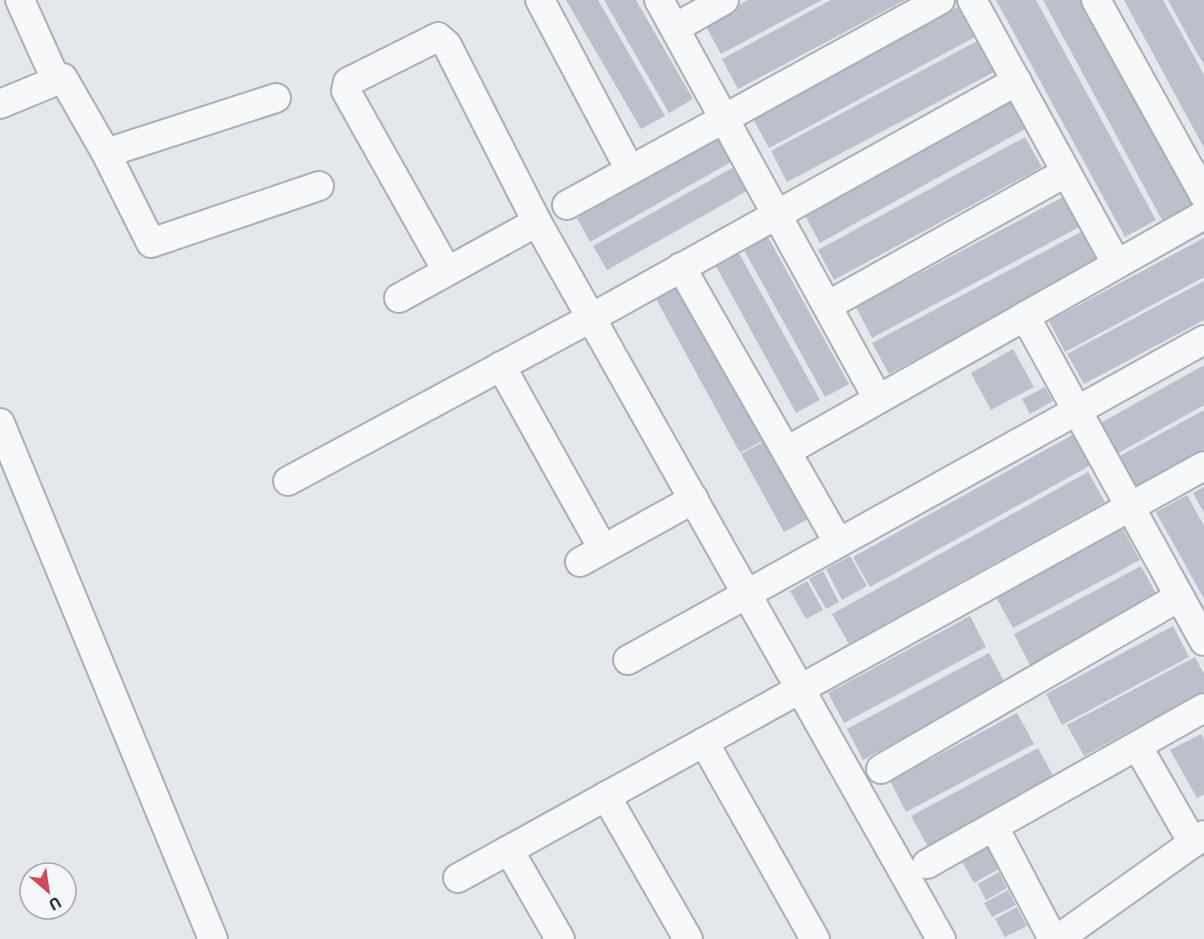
<svg xmlns="http://www.w3.org/2000/svg" width="1204" height="939" viewBox="0 0 1204 939" font-family="'Exo 2',sans-serif">
  <rect width="100%" height="100%" fill="#e4e7ec"/>
  <!-- building -->
  <g fill="#bbc0ca">
    <path d="M566,0h32l67,116 -24,13z"/>
    <path d="M604,0h32l57,99 -24,14z"/>
    <path d="M748,0h74l-101,54 -17,-31z"/>
    <path d="M831,0h74l-167,89 -16,-30z"/>
    <path d="M996,0h40l120,220 -31,17z"/>
    <path d="M1043,0h39l111,204 -31,16z"/>
    <path d="M1124,0h39l31,56 10,19v73z"/>
    <path d="M1168,0h36v65l-16,-28z"/>
    <path d="M961,5l16,31 -208,112 -17,-31z"/>
    <path d="M979,40l17,31 -209,111 -16,-31z"/>
    <path d="M1010,97l17,31 -207,115 -17,-31z"/>
    <path d="M1025,137l17,30 -208,113 -16,-30z"/>
    <path d="M718,138l13,24 -141,80 -13,-24z"/>
    <path d="M734,167l13,24 -140,79 -14,-24z"/>
    <path d="M1065,196l16,30 -209,112 -16,-31z"/>
    <path d="M763,228l86,156 -24,13 -86,-156z"/>
    <path d="M1081,232l16,30 -208,112 -17,-31z"/>
    <path d="M1204,238v39l-139,75 -16,-31z"/>
    <path d="M734,244l86,156 -24,13 -85,-156z"/>
    <path d="M1204,281v39l-120,64 -17,-30z"/>
    <path d="M679,283l85,157 -24,13 -85,-156z"/>
    <path d="M1013,349l21,38 -43,23 -20,-37z"/>
    <path d="M1204,365v40l-89,50 -16,-31z"/>
    <path d="M1045,387l8,14 -23,13 -8,-15z"/>
    <path d="M1204,410v39l-70,39 -16,-31z"/>
    <path d="M1074,434l17,31 -221,122 -17,-30z"/>
    <path d="M765,441l43,78 -24,13 -43,-78z"/>
    <path d="M1088,472l17,30 -256,142 -17,-30z"/>
    <path d="M1204,487v26l-11,-20z"/>
    <path d="M1187,495l17,31v73l-48,-87z"/>
    <path d="M1123,529l17,31 -127,68 -17,-31z"/>
    <path d="M850,556l17,30 -25,14 -16,-31z"/>
    <path d="M1141,566l17,31 -128,68 -16,-31z"/>
    <path d="M823,571l16,31 -13,7 -17,-30z"/>
    <path d="M807,581l16,29 -17,9 -16,-28z"/>
    <path d="M970,616l16,31 -142,76 -16,-30z"/>
    <path d="M1173,626l16,31 -127,68 -16,-31z"/>
    <path d="M989,653l16,30 -142,77 -16,-31z"/>
    <path d="M1195,657l9,17v17l-120,65 -17,-31z"/>
    <path d="M1017,713l17,31 -128,68 -16,-31z"/>
    <path d="M1201,734l3,6v54l-7,4 -27,-48z"/>
    <path d="M1038,748l17,31 -127,68 -17,-31z"/>
    <path d="M986,844l13,25 -25,14 -14,-25z"/>
    <path d="M999,872l8,16 -21,12 -8,-16z"/>
    <path d="M1008,890l8,15 -24,12 -8,-14z"/>
    <path d="M1017,907l10,19 -22,11 -10,-18z"/>
  </g>
  <g fill="none" stroke-linecap="round" stroke-linejoin="round">
    <!-- minor casing -->
    <g stroke="#a9aeb7" stroke-width="32">
      <g id="minor">
        <path d="M20,0l36,80"/>
        <path d="M540,0l90,170"/>
        <path d="M659,0l219,399"/>
        <path d="M972,0l144,263"/>
        <path d="M1096,0l108,195"/>
        <path d="M675,28l49,-28"/>
        <path d="M0,104l63,-26 43,75 45,90 168,-57"/>
        <path d="M106,153l170,-55"/>
        <path d="M567,205l373,-205"/>
        <path d="M681,267l157,275"/>
        <path d="M447,271l-101,-180 2,-9 90,-45 9,8 90,177 404,717"/>
        <path d="M399,298l138,-76"/>
        <path d="M827,306l238,-133"/>
        <path d="M1025,316l179,325"/>
        <path d="M501,366l102,183"/>
        <path d="M0,423l213,516"/>
        <path d="M787,451l417,-236"/>
        <path d="M288,481l303,-163 426,-237"/>
        <path d="M580,562l114,-63"/>
        <path d="M628,660l576,-320"/>
        <path d="M704,742l111,197"/>
        <path d="M1138,747l55,96"/>
        <path d="M881,769l298,-172"/>
        <path d="M606,796l82,143"/>
        <path d="M994,827l59,112"/>
        <path d="M509,850l51,89"/>
        <path d="M927,864l277,-156"/>
        <path d="M458,878l746,-412"/>
        <path d="M1058,939l146,-104"/>
      </g>
    </g>
    <!-- minor -->
    <use href="#minor" stroke="#f7f8fa" stroke-width="28"/>
  </g>
  <!-- north arrow -->
  <g transform="translate(48 891) rotate(151)"><circle r="28" fill="#f4f6f9" stroke="#a4a8b1" stroke-width="1.5"/>
  <path d="M0-4.5L10 22L0 15L-10 22Z" fill="#d1495b"/>
  <text y="-9" font-size="16" font-weight="bold" text-anchor="middle" fill="#2b3445">U</text>
  </g>
</svg>
